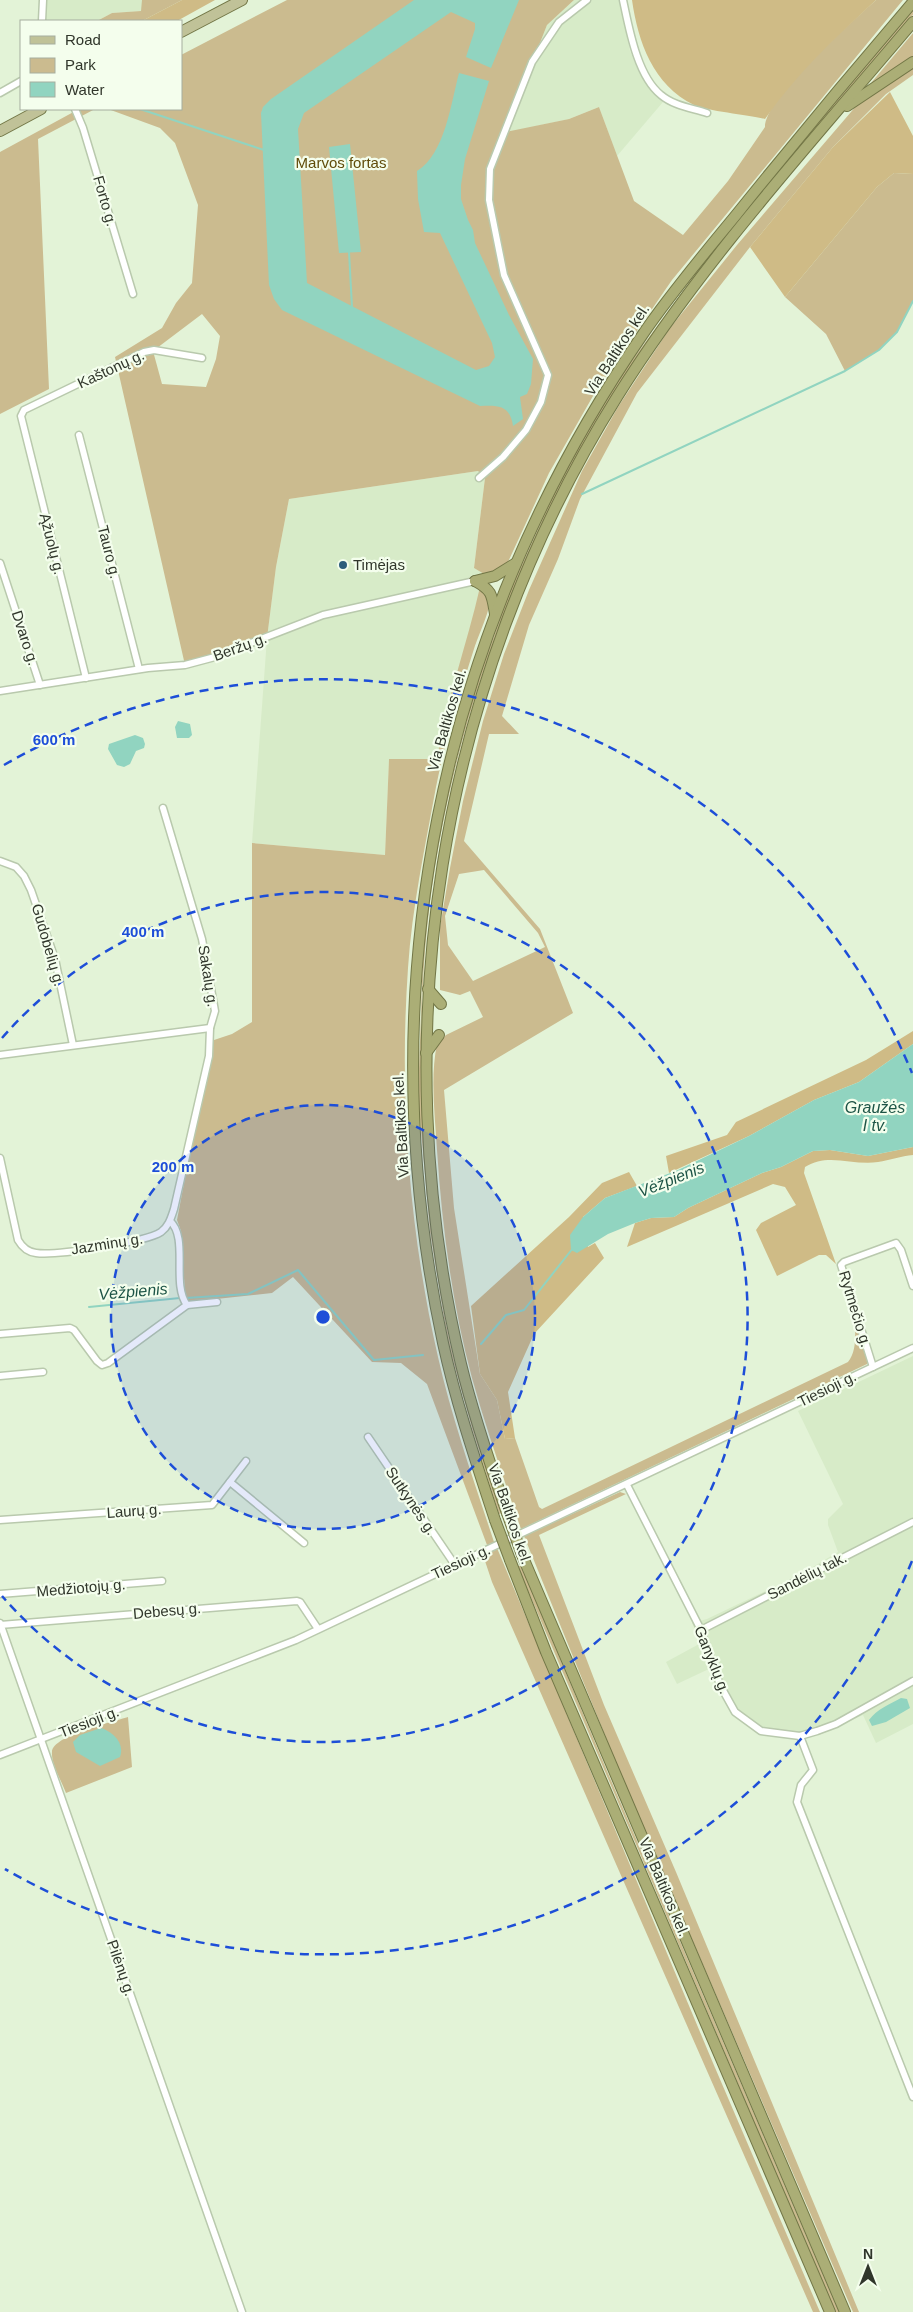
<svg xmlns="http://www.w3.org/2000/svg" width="913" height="2312" viewBox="0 0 913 2312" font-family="Helvetica,sans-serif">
  <rect width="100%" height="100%" fill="#e3f3d7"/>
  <!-- built -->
  <g fill="#d7ebc8">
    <path d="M46,0h96v11l-30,2 -15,8h-51z"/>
    <path d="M574,0h46l10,51 8,19 14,22 11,10 -46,54 -18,-49 -30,12 -65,14 43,-108z"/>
    <path d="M478,471l7,7 -11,90 10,6 -16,64 -25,85 -6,36h-48l-4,96 -133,-12 15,-205 9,-71 13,-68z"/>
    <path d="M913,1356v368l-37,19 -13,-28 -44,20 -22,3 -39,-6 -26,-19 -8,-14 -13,-31 -34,16 -11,-22 35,-19 -9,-20 15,-4 94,-45 37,-22 -10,-27v-6l15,-15 -45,-93z"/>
  </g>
  <!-- green -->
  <g fill="#cbbb8f" fill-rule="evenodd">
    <path d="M142,0h40l-40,21h-45l15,-8 29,-2z"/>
    <path d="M287,0h287l-27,25 -42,107 64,-13 30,-12 35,94 49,34 45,-54 37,-54c0,-29 87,-105 111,-127h27l-231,280 -75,109 -48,84 -41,89 -9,8 -15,4 -10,-6 11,-90 -7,-7 -189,28 -13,68 -9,71 -82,27 -70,-308 47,-29 14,-25 16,-20 6,-78 -23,-62 -15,-15 -52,-19h73v-54zM202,314l18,22 -4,23 -10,28 -44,-3 -9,-33z"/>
    <path d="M913,9v6l-99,118 -191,245c-104,162 -176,358 -196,550 -9,91 -7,183 2,273 5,47 11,95 21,141 13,58 34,115 52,171l-3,1 -26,-82 -25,-89 -18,-111 -12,-135 6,-170 18,-110 32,-126 37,-102 41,-91 36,-68 32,-53 95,-130z"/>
    <path d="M913,33v25l-42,25z"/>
    <path d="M913,68v7l-27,19 -53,53 -83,100 -113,146 -57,106 -22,60 -29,66 -27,91 17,18h-30l-25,107 76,88 33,84 -129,77 10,118 26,166 17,26 8,39 10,-1 24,69 3,2 306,-147c9,-11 7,-27 7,-40l13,38 -1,4 -346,165c-17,-50 -35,-100 -49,-151 -20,-74 -30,-152 -35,-228 -2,-35 -7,-72 0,-106l9,-9 37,-18 -13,-26 -10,4 -20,-5v-63l10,-59 13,-67 20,-80 21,-67 25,-64 53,-119 36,-64 52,-79 67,-83 120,-140zM484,870l54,63 7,14 -72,34 -25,-36 -3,-29 14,-42z"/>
    <path d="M79,109h16l-57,30 11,250 -49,25v-262z"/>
    <path d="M894,173l19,1v127l-16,31 -18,18 -34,21 -19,-37 -41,-37 92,-110z"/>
    <path d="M480,587l10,15c-3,17 -12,33 -17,50 -14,44 -28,90 -37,135 -11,60 -24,121 -28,181 -9,130 1,262 30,389 14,62 36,124 56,185l-7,3 -60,-161 -26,-21 -29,-1 -79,-85 -21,16 -84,9 -3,-8 -4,-63 -4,-11 34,-179 21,-7 20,-12v-179l133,12 4,-96h48c9,-59 30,-114 43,-172z"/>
    <path d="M620,1492l6,2 -87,41 65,170 72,167 183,440h-6l-229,-530 -100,-246z"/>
    <path d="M497,1548l216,515 107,249h-7l-321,-730 -9,-27z"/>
    <path d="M521,1565l86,206 232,541h-4l-317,-745z"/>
    <path d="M128,1717l4,50 -66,26c-4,-11 -15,-29 -14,-41 1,-17 61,-30 76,-35z"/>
  </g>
  <!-- forest -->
  <g fill="#cfbb86">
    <path d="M182,0h33l-38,21h-35z"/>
    <path d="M632,0h244c-40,37 -80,74 -111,119 -16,-4 -58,-8 -71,-14 -41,-20 -56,-63 -62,-105z"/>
    <path d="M890,92l23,44v38l-19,-1 -17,14 -92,110 -35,-50 83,-100z"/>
    <path d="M913,1031v13l-54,38 -45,18 -65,36 -80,37 -3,-17 61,-21 9,-13 130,-62z"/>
    <path d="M913,1147v8c-12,1 -23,5 -35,7 -25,4 -50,-10 -73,5l-1,6 32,91 -10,-9h-7l-42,21 -21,-46 5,-7 35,-18 -11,-18 -12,-3 -146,63 8,-24 16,-5 23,-1 14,-9 74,-35 19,-6 32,-16 17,-1 38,6z"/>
    <path d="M629,1172l8,14 -32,12 -22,19 5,30 7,-4 9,15 -70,76 -26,58 7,46 -10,1 -8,-39 -17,-26 -9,-68 98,-89 33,-34z"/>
  </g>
  <!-- water -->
  <g fill="#91d4c0">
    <path d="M414,0h105l-28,68 -25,-11 9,-28v-6l-24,-11 -147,101 -6,16 9,154 169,87 13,-4 6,-9 -3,-14 -52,-110 -16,-1 -6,-33 -1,-28c28,-17 34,-68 42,-98l30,8 -24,78 -4,26v14l7,21 5,10 2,13 34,72 24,44 -2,25 -4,10 -7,3 3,22 -10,7c-3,-21 -15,-21 -33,-20l-198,-96 -8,-11 -5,-14 -8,-172 2,-6 8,-8z"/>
    <path d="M350,144l11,108 -22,1 -10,-106z"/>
    <path d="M178,721l12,3 2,11 -3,3h-12l-2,-11z"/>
    <path d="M135,735l8,3 2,6 -1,4 -8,3 -6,13 -6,3 -7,-2 -9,-16 1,-5z"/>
    <path d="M913,1044v103l-45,9 -38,-6 -17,1 -32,16 -19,6 -74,35 -14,9 -23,1 -16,5 -27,11 -31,19 -6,-3 -1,-15 13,-18 22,-19 73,-28 71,-34 65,-36 45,-18z"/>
    <path d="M901,1698l6,1 3,9 -24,14 -14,4 -3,-6c8,-11 21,-16 32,-22z"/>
    <path d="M101,1728c12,4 24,15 19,29l-20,9 -24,-14 -3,-10 7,-7z"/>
  </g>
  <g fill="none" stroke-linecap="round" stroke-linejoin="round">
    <!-- stream -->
    <g stroke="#91d4c0" stroke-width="2">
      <path d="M140,109l124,41"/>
      <path d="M349,252l3,55"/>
      <path d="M582,494l263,-123 34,-21 18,-18 16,-31"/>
      <path d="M186,1298l62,-4 50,-24 76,90 49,-5"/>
      <path d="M89,1307l91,-9"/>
      <path d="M481,1344l25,-29 18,-5 49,-62"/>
    </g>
    <!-- minor casing -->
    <g stroke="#b9c9ad" stroke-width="9">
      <g id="minor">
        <path d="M623,0c6,28 14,76 38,95 13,11 31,13 46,18"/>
        <path d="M42,21l1,-21"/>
        <path d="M0,93l21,-12"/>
        <path d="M75,109l8,19 50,166"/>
        <path d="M79,435l60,234"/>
        <path d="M479,478l24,-21 23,-27 15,-28 7,-27 -44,-100 -15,-75 1,-31 42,-107 27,-40 28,-22"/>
        <path d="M0,563l40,122"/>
        <path d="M86,678l-65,-262 3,-6 120,-58 10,-2 48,8"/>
        <path d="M0,691l148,-23 37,-3 30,-8 108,-42 152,-34"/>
        <path d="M0,861l16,6 8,9 7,14 24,69 18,86"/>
        <path d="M0,1055l210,-27 5,-17 -13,-72 -39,-131"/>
        <path d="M0,1158l18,82c4,7 9,12 18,13 19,3 110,-11 125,-21 8,-6 10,-14 13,-23l35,-153 1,-28"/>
        <path d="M170,1221c19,17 1,63 17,84"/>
        <path d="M0,1334l70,-6 4,2 23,31 5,4 6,-2 79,-58 30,-3"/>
        <path d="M873,1367l-32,-102 3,-3 52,-19 5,7 12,36"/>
        <path d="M0,1376l43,-4"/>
        <path d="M368,1437l87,128"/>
        <path d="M230,1482l74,61"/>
        <path d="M627,1485l74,145 19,55 15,27 26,19 39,5 17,-5 19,-7 77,-43"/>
        <path d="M0,1520l212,-15 34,-44"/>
        <path d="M0,1594l162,-13"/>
        <path d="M0,1623l242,689"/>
        <path d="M0,1625l297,-24 3,1 18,27"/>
        <path d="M701,1630l212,-108"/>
        <path d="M800,1736l13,34 -12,15 -4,17 116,295"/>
        <path d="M0,1755l296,-115 617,-292"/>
      </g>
    </g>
    <!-- primary casing -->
    <g stroke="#727646" stroke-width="12">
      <g id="primary">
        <path d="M181,32l61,-32"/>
        <path d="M0,131l41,-22"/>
      </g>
    </g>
    <!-- trunk casing -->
    <g stroke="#727646" stroke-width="12">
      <g id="trunk">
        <path d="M847,106l66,-44"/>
        <path d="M475,581l20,-5 21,-13"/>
        <path d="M475,581c17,9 17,14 20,33"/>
        <path d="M428,989l13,15"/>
        <path d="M426,1053l13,-18"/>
        <path d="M507,1513c-17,-49 -34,-99 -46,-149 -78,-328 -23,-681 156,-967 84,-134 194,-254 296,-375"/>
        <path d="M495,1520c-19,-58 -39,-117 -52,-177 -76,-354 -5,-711 200,-1009 28,-41 61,-80 93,-119 58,-72 117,-143 177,-213"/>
        <path d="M522,1555l323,757"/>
        <path d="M510,1560l36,92 284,660"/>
      </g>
    </g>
    <!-- minor -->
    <use href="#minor" stroke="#fff" stroke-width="6"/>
    <!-- primary -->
    <use href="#primary" stroke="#c0c298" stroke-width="10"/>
    <!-- trunk -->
    <use href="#trunk" stroke="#abae76" stroke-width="10"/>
    <!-- trunk-bridge casing -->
    <g stroke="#727646" stroke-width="12" stroke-linecap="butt">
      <g id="trunk-bridge">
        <path d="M507,1513l15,42"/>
        <path d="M495,1520l15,40"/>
      </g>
    </g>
    <!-- trunk-bridge -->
    <use href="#trunk-bridge" stroke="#abae76" stroke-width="10"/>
  </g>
  <!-- distance rings -->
  <circle cx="323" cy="1317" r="212" fill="#1d4ed8" fill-opacity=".12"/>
  <g fill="none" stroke="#1d4ed8" stroke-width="2.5" stroke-dasharray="9 6">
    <circle cx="323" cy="1317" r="212"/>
    <path d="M2 1038A425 425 0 1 1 2 1596"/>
    <path d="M912 1561A637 637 0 0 1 5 1869M4 765A637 637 0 0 1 912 1073"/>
  </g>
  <!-- markers -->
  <circle fill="#2c5d7b" stroke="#f4feed" stroke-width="2" cx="343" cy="565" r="5"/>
  <g text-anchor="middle" stroke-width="4.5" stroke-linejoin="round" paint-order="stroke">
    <!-- park labels -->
    <g font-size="15" fill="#604c0a" stroke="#f4feed">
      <text x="341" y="168">Marvos fortas</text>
    </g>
    <!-- street labels -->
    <g font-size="15" fill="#30362b" stroke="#f4feed">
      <text transform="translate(105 201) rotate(74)" y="5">Forto g.</text>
      <text transform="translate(617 350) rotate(-57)" y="5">Via Baltikos kel.</text>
      <text transform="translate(111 369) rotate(-25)" y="5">Kaštonų g.</text>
      <text transform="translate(52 544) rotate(76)" y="5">Ąžuolų g.</text>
      <text transform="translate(109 552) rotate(76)" y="5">Tauro g.</text>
      <text transform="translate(25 638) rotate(72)" y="5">Dvaro g.</text>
      <text transform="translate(240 647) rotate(-20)" y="5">Beržų g.</text>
      <text transform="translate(447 720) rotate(-74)" y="5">Via Baltikos kel.</text>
      <text transform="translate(48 945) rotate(74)" y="5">Gudobelių g.</text>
      <text transform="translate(208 976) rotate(81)" y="5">Sakalų g.</text>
      <text transform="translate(401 1125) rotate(-93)" y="5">Via Baltikos kel.</text>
      <text transform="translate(107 1244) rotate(-9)" y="5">Jazminų g.</text>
      <text transform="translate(855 1309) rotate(73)" y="5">Rytmečio g.</text>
      <text transform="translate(827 1389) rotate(-26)" y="5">Tiesioji g.</text>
      <text transform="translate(411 1501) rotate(56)" y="5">Sutkynės g.</text>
      <text transform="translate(134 1511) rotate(-4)" y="5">Laurų g.</text>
      <text transform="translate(510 1514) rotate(71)" y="5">Via Baltikos kel.</text>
      <text transform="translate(461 1562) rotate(-25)" y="5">Tiesioji g.</text>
      <text transform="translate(807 1576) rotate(-27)" y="5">Sandėlių tak.</text>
      <text transform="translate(81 1588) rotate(-5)" y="5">Medžiotojų g.</text>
      <text transform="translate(167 1611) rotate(-5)" y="5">Debesų g.</text>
      <text transform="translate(712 1660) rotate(68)" y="5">Ganyklų g.</text>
      <text transform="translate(89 1722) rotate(-21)" y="5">Tiesioji g.</text>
      <text transform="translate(664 1887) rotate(67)" y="5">Via Baltikos kel.</text>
      <text transform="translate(121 1968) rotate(71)" y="5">Pilėnų g.</text>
    </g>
    <!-- poi labels -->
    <g font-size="15" fill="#30362b" stroke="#f4feed" text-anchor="start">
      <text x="353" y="570">Timėjas</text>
    </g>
    <!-- water labels -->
    <g font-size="16" font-style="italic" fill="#1d5446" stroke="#f4feed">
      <text x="875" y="1113">Graužės<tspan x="875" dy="18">I tv.</tspan></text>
      <text transform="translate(671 1179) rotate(-22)" y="6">Vėžpienis</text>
      <text transform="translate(133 1291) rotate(-5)" y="6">Vėžpienis</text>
    </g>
  </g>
  <circle cx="323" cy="1317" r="8" fill="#1d4ed8" stroke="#f4feed" stroke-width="2.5"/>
  <g font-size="15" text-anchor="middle" font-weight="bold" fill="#1d4ed8" stroke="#f4feed" stroke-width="4.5" stroke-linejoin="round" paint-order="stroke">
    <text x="54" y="745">600 m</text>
    <text x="143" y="937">400 m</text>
    <text x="173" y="1172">200 m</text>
  </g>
  <!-- legend -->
  <rect x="20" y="20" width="162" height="90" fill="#f4feed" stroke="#a6ae9f"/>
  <rect x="30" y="36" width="25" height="8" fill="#c0c298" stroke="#a6ae9f"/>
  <text x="65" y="45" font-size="15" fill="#30362b">Road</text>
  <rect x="30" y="58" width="25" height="15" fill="#cbbb8f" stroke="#a6ae9f"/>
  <text x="65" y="70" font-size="15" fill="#30362b">Park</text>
  <rect x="30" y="82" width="25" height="15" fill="#91d4c0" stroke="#a6ae9f"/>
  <text x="65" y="95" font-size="15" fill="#30362b">Water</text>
  <!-- north arrow -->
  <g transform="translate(868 2267)" stroke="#f4feed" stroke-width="4" paint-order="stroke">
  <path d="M0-4L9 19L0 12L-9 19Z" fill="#30362b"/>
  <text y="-8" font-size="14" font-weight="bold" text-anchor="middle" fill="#30362b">N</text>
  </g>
</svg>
